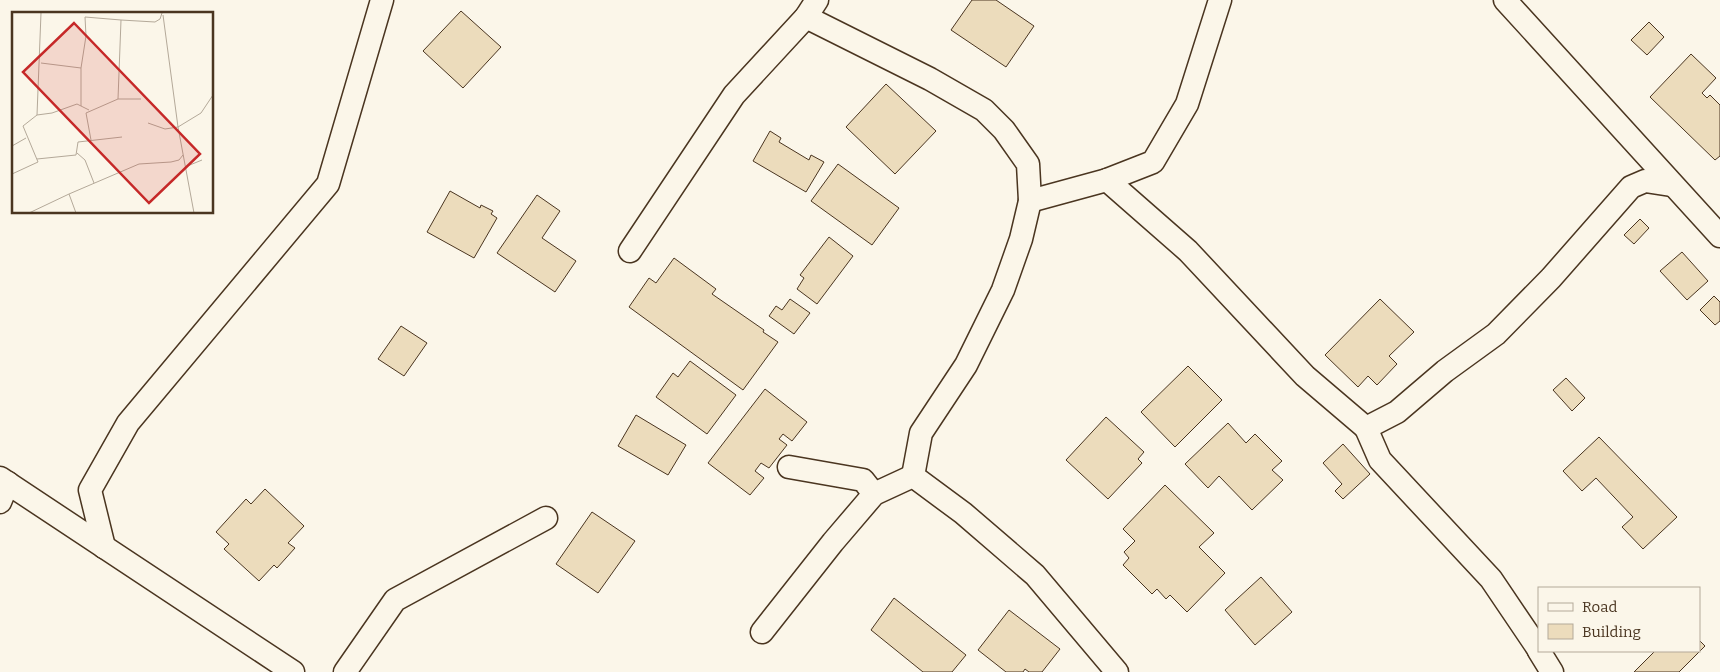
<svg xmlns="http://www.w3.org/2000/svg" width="1720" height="672" viewBox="0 0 1720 672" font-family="Bitter,serif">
  <rect width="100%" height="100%" fill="#fbf6e9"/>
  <!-- building -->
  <g fill="#ecdcbc" stroke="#4a3520">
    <path d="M972,0h24l38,26 -28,41 -55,-37z"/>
    <path d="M461,11l40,36 -38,41 -40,-37z"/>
    <path d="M1649,22l15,15 -17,18 -16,-15z"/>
    <path d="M1691,54l25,24 -14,15 5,5 3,-3 10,10v51l-5,4 -65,-63z"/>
    <path d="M886,84l50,47 -41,43 -49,-47z"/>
    <path d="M770,131l11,7 -2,4 30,18 2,-5 13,7 -18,30 -53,-31z"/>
    <path d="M838,164l61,44 -27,37 -61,-44z"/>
    <path d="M450,191l30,17 1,-3 12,6 -2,3 6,4 -23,40 -47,-26z"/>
    <path d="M537,195l23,16 -18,27 34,23 -21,31 -58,-39z"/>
    <path d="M1640,219l9,9 -15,16 -10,-9z"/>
    <path d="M829,237l24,19 -36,48 -20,-15 7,-11 -4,-3z"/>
    <path d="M1682,252l26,29 -21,19 -27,-29z"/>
    <path d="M674,258l42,31 -4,5 52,36 -1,2 15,10 -35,48 -114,-83 20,-29 7,5z"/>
    <path d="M1714,296l6,6v19l-5,4 -15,-15z"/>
    <path d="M790,299l20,14 -16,21 -25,-18 7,-10 6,4z"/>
    <path d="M1380,299l34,33 -25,24 8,8 -20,21 -9,-9 -10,11 -33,-32z"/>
    <path d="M401,326l26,17 -23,33 -26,-17z"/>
    <path d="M690,361l46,34 -29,39 -51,-37 17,-24 5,4z"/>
    <path d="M1188,366l34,34 -47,47 -34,-35z"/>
    <path d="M1566,378l19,20 -13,13 -19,-21z"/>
    <path d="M765,389l42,33 -15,19 -9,-7 -4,5 8,6 -18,23 -8,-5 -6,8 9,7 -14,17 -42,-32z"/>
    <path d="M636,415l50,30 -18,30 -50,-29z"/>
    <path d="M1106,417l38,35 -6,7 4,4 -34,36 -42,-39z"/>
    <path d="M1228,423l18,20 9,-9 27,27 -10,9 11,10 -31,30 -33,-34 -11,12 -23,-24z"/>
    <path d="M1599,437l78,80 -34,32 -21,-22 11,-10 -37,-39 -14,13 -19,-20z"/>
    <path d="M1343,444l27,30 -27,25 -8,-8 7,-7 -19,-21z"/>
    <path d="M1165,485l49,48 -15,14 26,26 -38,39 -17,-17 -4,4 -9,-10 -5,5 -29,-29 6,-7 -5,-6 11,-11 -12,-12z"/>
    <path d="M265,489l39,37 -16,17 7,5 -18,20 -3,-3 -15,16 -35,-32 5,-5 -13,-12 30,-33 5,5z"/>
    <path d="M592,512l43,29 -37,52 -42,-29z"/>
    <path d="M1261,577l31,35 -37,33 -30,-35z"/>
    <path d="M894,598l72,57 -14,17h-29l-52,-42z"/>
    <path d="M1009,610l51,39 -18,23h-13l-4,-3 -2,3h-17l-28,-22z"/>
    <path d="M1699,640l6,6 -26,26h-45l21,-21h44z"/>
  </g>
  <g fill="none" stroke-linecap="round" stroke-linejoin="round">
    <!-- street casing -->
    <g stroke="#4a3520" stroke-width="25">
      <g id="street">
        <path d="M1505,0l215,236"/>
        <path d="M806,17l124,62 54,31 20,20 24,34 2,37 -9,38 -18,51 -37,75 -45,68 -8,43"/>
        <path d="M1107,180l81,71 117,125 61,52 31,-16 48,-41 51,-37 55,-56 80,-91 14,-6 26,4"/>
        <path d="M1030,201l77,-21 46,-18 34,-58 33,-104"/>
        <path d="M630,251l104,-156 72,-78 11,-17"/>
        <path d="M1366,428l14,32 111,119 48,71"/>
        <path d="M789,467l74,13 11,14"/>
        <path d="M0,478l293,194"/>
        <path d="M0,502l8,-19"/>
        <path d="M104,547l-14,-57 38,-67 200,-239 54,-184"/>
        <path d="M762,632l71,-90 41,-48 39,-18 50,37 72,62 82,97"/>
        <path d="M1539,651l13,21"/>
        <path d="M345,672l50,-72 151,-82"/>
      </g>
    </g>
    <!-- street -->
    <use href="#street" stroke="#fbf6e9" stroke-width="22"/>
  </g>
  <!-- overview -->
  <g transform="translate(12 12)">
    <rect width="201" height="201" fill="#fbf6e9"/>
    <path fill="none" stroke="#b4a999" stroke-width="1" d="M29,51l40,5v38M69,56l5,-32 -1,-19 36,3M129,87h-23l3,-79 34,2 5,-3 2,-6M25,103l15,-2 25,-9 12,6M136,111l17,6 13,-2 -15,-112M79,128l-5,-27 32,-14M0,134l14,-8M65,141l8,7 9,23M25,147l39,-4 2,-13 44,-5M173,155l17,-7M0,162l26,-12 -15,-36 14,-11 4,-102M17,201l40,-19M64,201l-7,-19 70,-30 32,-2 8,-2 4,-5M182,201l-16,-86 23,-14 12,-18"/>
    <path fill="#c62828" fill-opacity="0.15" stroke="#c62828" stroke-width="2.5" d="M62,11l126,131 -51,49 -126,-131z"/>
    <rect width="201" height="201" fill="none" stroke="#4a3520" stroke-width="2.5"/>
  </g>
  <!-- legend -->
  <rect x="1538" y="587" width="162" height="65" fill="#fbf6e9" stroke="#b4a999"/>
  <rect x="1548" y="603" width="25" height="8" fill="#fbf6e9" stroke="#b4a999"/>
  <text x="1582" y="612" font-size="15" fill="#4a3520">Road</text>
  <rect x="1548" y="624" width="25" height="15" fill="#ecdcbc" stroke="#b4a999"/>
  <text x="1582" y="637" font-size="15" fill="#4a3520">Building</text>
</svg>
